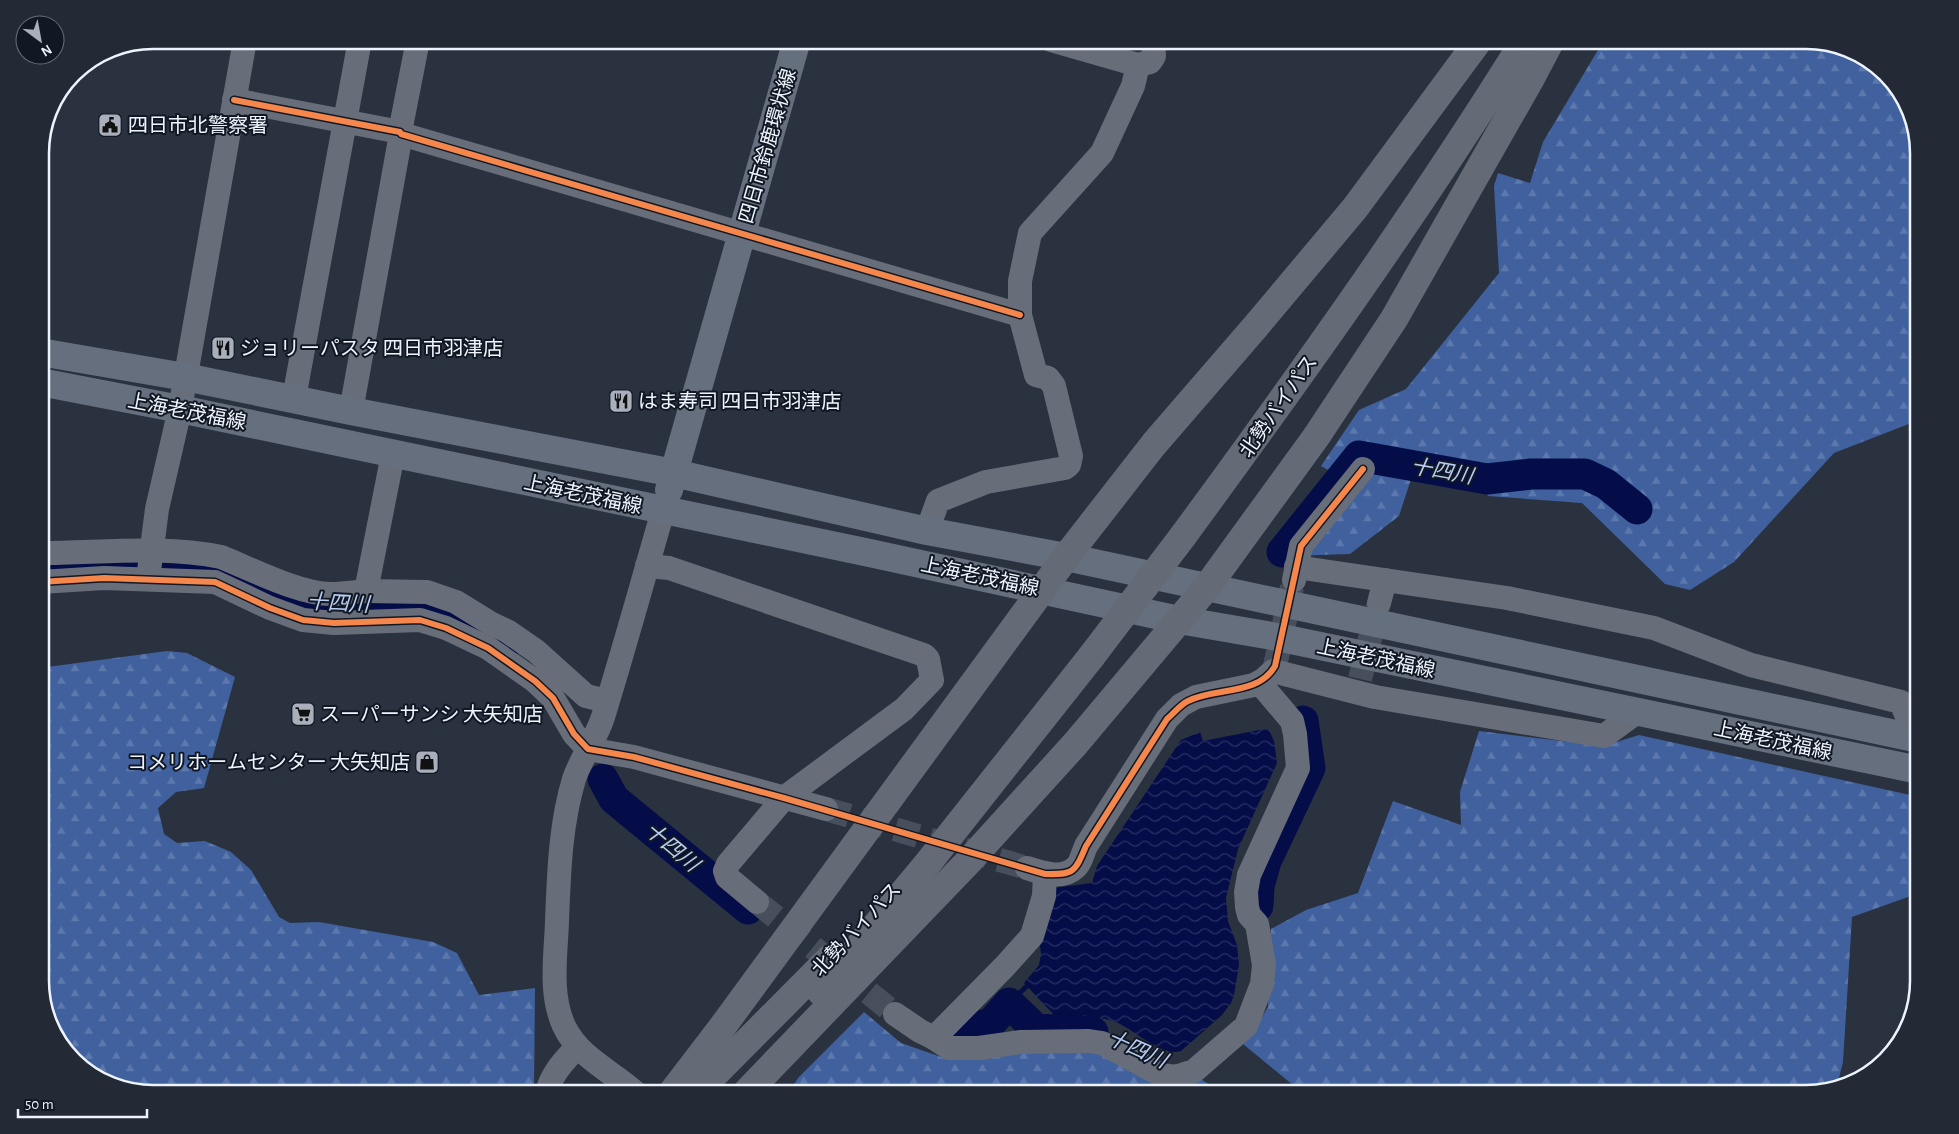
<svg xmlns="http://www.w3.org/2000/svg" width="1959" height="1134" viewBox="0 0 1959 1134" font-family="'Alegreya Sans','Noto Sans JP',sans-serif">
  <defs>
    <pattern id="forest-firs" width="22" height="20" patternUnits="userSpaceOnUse" patternTransform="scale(1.25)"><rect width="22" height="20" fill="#40619e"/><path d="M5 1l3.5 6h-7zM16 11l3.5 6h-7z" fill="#5c78ad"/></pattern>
    <pattern id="water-waves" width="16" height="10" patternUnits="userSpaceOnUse" patternTransform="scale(1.25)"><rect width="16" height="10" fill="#040d48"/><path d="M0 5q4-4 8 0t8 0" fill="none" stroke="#293163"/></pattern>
  </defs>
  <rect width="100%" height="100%" fill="#2a3240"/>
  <!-- forest -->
  <g fill="url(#forest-firs)">
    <path d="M1604,40h203l56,15 37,35 19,55v275l-85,33 -100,109 -44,28 -25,-6 -83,-81 -94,-7 -6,-11 -47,-16 -24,10 -12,37 -49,38 -63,2 48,-82 -14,-8 38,-56 47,-21 93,-116 -5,-87 4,-13 32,10 13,-41z"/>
    <path d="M167,651l20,2 48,24 -31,111 -28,4 -18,16 6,26 13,9 28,-2 26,11 20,18 28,47 11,6 29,-1 114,20 24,11 22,42 56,-7 -1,102 -3,4h-379l-56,-15 -37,-35 -19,-55v-321z"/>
    <path d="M1479,731l125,15 35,-11 280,62v96l-67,24 -9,145 -6,24 -30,8h-503l-61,-50 9,-10 16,-27 3,-78 35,-19 52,-17 35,-92 68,24 -1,-33z"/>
    <path d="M864,1012l37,31 49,17 132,-12 117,30 25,16h-436l10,-16z"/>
  </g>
  <!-- water -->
  <path fill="url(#water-waves)" d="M1264,729l5,1 5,11 3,22 -39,86 -12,49 2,23 9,24 2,20 -5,30 -3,8 -9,12 -41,36c-18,6 -46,-20 -63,-28 -19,-8 -42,-7 -63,-7l-31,-33 15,-18 2,-12 -2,-13 14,-52 39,-5 5,-17 84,-126 19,-8 3,9z"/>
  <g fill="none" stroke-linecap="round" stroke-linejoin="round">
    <!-- stream -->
    <path stroke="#040d48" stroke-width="5" d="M1009,1003l18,-17"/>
    <!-- river -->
    <g stroke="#040d48" stroke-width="31">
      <path d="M1282,552l77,-96 128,23 44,-5h54l21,10 31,25"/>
      <path d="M40,566l99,-3 79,5 34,18 59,20 13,2 55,-3h40l27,8 60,30"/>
      <path d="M603,779l11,20 134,110"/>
      <path d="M1258,906l1,-20 7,-25 44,-93 -7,-47"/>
      <path d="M947,1037l13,-6 31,-8 18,-20 27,26 57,3"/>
    </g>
    <!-- minor-tunnel -->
    <g stroke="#474f5c" stroke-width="24" stroke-dasharray="24 12" stroke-linecap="butt">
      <path d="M1275,666l17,-79"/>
      <path d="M1360,679l18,-73"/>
      <path d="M826,809l201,59"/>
      <path d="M757,902l138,112"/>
    </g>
    <!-- minor -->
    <g stroke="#686e79" stroke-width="24">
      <path d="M1051,40l87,25 12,-3 4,-6 -1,-16"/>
      <path d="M234,100l166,32 1,2 619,181"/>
      <path d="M400,132l18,-92"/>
      <path d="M294,398l66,-358"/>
      <path d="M351,411l50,-277"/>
      <path d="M393,454l-27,137 61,1 29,10 34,21 17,8 29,20 50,45 21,5"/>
      <path d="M927,531l11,-30 48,-19 79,-14 4,-3 2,-9 -17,-70 -6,-8 -12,-3 -16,-60v-34l10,-48 72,-80 31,-67 5,-21"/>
      <path d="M40,553c60,0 122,-8 181,4 30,12 78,37 110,37 12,0 24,-2 35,-3"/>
      <path d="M647,566l22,2 255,87 4,4 4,21 -28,29 -120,89 -56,66 -3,7 2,6 30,25"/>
      <path d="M1296,567l211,31 147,30 97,37 150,37 15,37"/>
      <path d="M148,579l9,-70 23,-100 65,-369"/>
      <path d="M1294,580l7,-34 62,-77"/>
      <path d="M40,582l64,-4 111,4 55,26 33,12 31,3 86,-3 26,8 42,20 47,33 18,17 21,36 14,15 46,8 192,52"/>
      <path d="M1379,603l6,-23"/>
      <path d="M1273,671l102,26 229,39 33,-24"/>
      <path d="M1027,868c15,5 36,12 49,-1 5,-4 7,-15 10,-21l81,-127 14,-14 15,-8 58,-12 7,-3 10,-9"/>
      <path d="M1045,874l-1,22 -12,40 -27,30 -71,72 15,10h30l42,-6 68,-1 13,2 59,32 15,2 18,-6 52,-45 16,-42 2,-19 -7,-41 -8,-9 -2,-8 -1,-15 3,-17 49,-107 -3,-34 -3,-13 -33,-39"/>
      <path d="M895,1014l25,17 14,7"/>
      <path d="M547,1094c3,-19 17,-33 30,-47"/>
      <path d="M637,1094c-25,-23 -58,-36 -73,-68 -15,-33 -8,-71 -7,-105 2,-48 3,-95 17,-142 7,-21 22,-40 29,-62 21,-68 40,-137 60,-206"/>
    </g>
    <!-- major -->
    <g stroke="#666f7e" stroke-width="28">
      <path d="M40,352l145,25 166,34 323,62 253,58 139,26 853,182"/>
      <path d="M40,382l140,27 685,143 314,68 93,16 647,134"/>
      <path d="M669,490l128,-450"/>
    </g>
    <!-- highway -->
    <g stroke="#646b77" stroke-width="28">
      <path d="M1183,536c119,-162 236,-326 342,-496"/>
      <path d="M821,992l107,-129 163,-206"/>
      <path d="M671,1094l52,-68 343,-469 88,-113 102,-118 99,-118 124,-168"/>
      <path d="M695,1094l134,-135"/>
      <path d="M745,1094l224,-233 107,-118 131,-156 109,-150 78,-118 137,-241 20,-38"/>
    </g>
    <!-- highway-bridge -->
    <path stroke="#646b77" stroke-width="28" d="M1091,657l92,-121"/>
    <!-- cycleway casing -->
    <g stroke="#121823" stroke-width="9">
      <g id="cycleway">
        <path d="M234,100l166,32 1,2 619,181"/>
        <path d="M40,582l64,-4 111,4 55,26 33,12 31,3 86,-3 26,8 42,20 47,33 18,17 21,36 14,15 46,8 150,41 261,76c29,1 30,-2 41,-28l81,-127c7,-6 13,-14 21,-18 27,-14 70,-5 87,-35l26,-120 62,-77"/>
      </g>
    </g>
    <!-- cycleway -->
    <use href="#cycleway" stroke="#f5874c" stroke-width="6"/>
  </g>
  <!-- icons -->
  <defs>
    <g id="civic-square" transform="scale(1.25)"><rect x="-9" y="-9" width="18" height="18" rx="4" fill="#a9b0bc" stroke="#121823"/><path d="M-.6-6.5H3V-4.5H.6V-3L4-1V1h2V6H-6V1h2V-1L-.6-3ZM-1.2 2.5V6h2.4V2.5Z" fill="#111"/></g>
    <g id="restaurant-square" transform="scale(1.25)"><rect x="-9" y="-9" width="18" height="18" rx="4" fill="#a9b0bc" stroke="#121823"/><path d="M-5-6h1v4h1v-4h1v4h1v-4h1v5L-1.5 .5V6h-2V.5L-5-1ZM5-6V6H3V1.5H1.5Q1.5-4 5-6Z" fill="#111"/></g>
    <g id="supermarket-square" transform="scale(1.25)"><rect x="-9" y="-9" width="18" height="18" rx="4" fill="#a9b0bc" stroke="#121823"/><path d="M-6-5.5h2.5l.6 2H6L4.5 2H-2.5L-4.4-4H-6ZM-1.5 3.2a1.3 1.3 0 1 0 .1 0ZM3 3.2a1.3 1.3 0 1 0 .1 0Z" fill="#111"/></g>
    <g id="shop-square" transform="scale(1.25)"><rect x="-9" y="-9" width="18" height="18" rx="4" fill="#a9b0bc" stroke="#121823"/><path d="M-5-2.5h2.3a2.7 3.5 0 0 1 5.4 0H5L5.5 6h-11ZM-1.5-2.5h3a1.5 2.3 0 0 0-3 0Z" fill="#111"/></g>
  </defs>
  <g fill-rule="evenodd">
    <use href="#civic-square" x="110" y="125"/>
    <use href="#restaurant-square" x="223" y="348"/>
    <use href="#restaurant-square" x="621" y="401"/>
    <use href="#supermarket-square" x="303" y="714"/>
    <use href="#shop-square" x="427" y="762"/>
  </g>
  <g text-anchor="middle" stroke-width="4" stroke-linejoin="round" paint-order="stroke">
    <!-- poi labels -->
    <g font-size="20" fill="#eef4fe" stroke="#121823" text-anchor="start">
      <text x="128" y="132">四日市北警察署</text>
      <text x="240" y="355">ジョリーパスタ 四日市羽津店</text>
      <text x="638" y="408">はま寿司 四日市羽津店</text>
      <text x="320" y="721">スーパーサンシ 大矢知店</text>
      <text x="410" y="769" text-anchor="end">コメリホームセンター 大矢知店</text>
    </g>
    <!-- street labels -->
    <g font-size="20" fill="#eef4fe" stroke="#121823">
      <text transform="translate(767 146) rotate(-74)" y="7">四日市鈴鹿環状線</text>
      <text transform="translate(1278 406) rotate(-55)" y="7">北勢バイパス</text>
      <text transform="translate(187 411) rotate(11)" y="7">上海老茂福線</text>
      <text transform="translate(583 494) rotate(12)" y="7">上海老茂福線</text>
      <text transform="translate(980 576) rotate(12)" y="7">上海老茂福線</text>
      <text transform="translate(1376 658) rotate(12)" y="7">上海老茂福線</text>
      <text transform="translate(1773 740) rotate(12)" y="7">上海老茂福線</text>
      <text transform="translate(856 929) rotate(-47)" y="7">北勢バイパス</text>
    </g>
    <!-- water labels -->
    <g font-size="21" font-style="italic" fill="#b7cdf3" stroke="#121823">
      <text transform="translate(1442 471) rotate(10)" y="7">十四川</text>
      <text transform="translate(338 603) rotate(3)" y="7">十四川</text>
      <text transform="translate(672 847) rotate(40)" y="7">十四川</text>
      <text transform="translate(1137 1049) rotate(24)" y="7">十四川</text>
    </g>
  </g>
  <!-- crop -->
  <path d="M0 0H1959V1134H0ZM153 49H1806A104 104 0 0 1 1910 153V981A104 104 0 0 1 1806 1085H153A104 104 0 0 1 49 981V153A104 104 0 0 1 153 49Z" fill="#242a35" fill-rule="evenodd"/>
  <path fill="none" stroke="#eef4fe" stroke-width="2.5" d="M153 49H1806A104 104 0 0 1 1910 153V981A104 104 0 0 1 1806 1085H153A104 104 0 0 1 49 981V153A104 104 0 0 1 153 49Z"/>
  <!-- north arrow -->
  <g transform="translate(40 40) rotate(148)"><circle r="24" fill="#121823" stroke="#6a707b"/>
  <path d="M0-4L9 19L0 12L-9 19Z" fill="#a9b0bc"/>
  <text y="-8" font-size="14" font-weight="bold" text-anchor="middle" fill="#eef4fe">N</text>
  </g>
  <!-- scale -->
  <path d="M18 1109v8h129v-8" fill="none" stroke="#eef4fe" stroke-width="2.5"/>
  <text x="25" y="1109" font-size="15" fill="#eef4fe" stroke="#121823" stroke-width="4" paint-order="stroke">50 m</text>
</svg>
